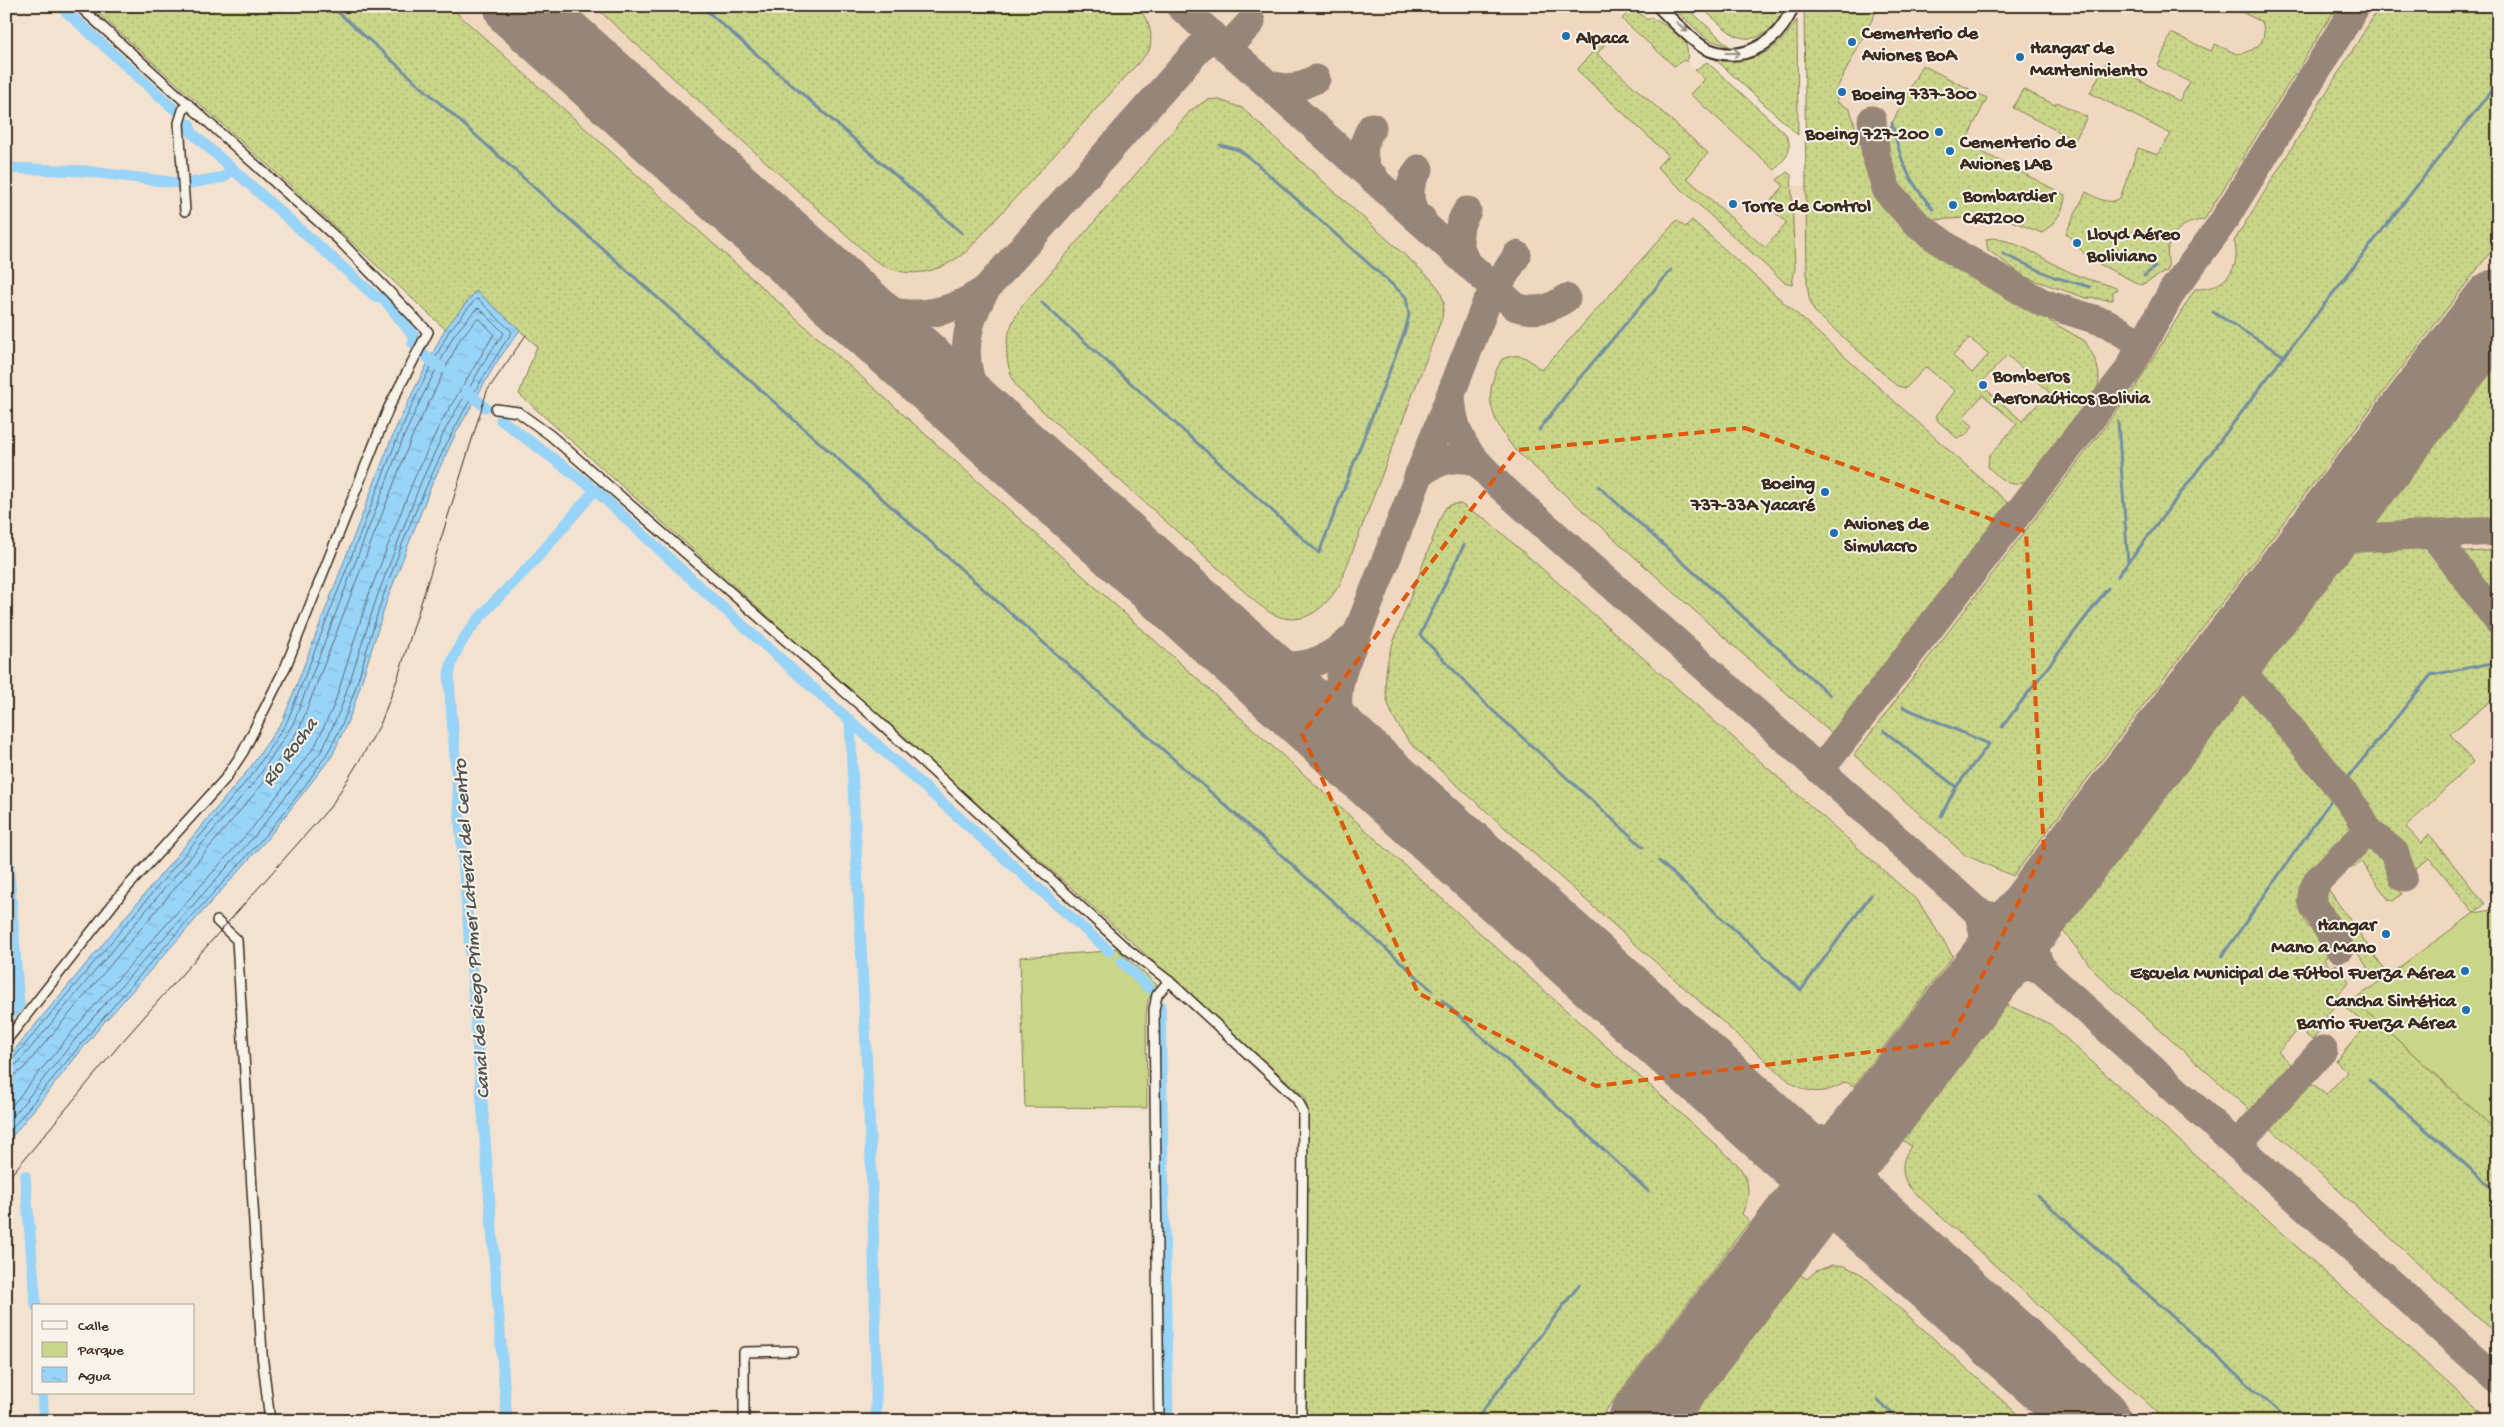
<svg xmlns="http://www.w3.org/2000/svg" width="2504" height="1427" viewBox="0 0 2504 1427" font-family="'Gochi Hand',sans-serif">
  <defs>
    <pattern id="grass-dots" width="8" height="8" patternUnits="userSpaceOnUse" patternTransform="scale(1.25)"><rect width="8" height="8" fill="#c9d589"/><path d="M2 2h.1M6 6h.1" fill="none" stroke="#aeb776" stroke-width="1.8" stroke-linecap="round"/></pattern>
    <pattern id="water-ripples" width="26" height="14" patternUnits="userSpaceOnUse" patternTransform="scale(1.25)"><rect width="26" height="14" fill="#98d3f8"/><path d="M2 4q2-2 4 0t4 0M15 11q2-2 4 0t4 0" fill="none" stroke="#84b5d4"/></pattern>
  </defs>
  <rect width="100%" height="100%" fill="#f3e2d0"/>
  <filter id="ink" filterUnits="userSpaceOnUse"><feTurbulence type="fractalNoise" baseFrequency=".02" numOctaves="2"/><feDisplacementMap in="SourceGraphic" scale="10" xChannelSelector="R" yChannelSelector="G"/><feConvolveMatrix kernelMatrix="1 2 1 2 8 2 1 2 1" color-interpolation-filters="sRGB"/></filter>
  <g filter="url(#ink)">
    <!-- built -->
    <path fill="#f0d7c0" d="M90,6h1521l14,16 48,44 11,-6 21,19 -15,16 39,35 52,46 6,-4 2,2 3,11 20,1 -4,-180h690v889l-144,105 144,132v289h-1192l1,-313 -2,-11 -786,-703 18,-48 -11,-11 -50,-44 -31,38 -153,-142z"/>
    <!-- grass -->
    <g fill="url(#grass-dots)" stroke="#828054" fill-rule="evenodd">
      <path d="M90,6h359l1288,1158c13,16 14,31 5,50l8,7 -152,200h-292l1,-313 -2,-11 -786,-703 18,-48 -61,-55 -31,38 -153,-142z"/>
      <path d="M594,6h542c13,13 18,28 13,45l-182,200c-29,23 -61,31 -94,8z"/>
      <path d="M1671,6h14l45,41 -23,-8z"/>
      <path d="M1709,6h77c-9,23 -32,43 -56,26 -9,-6 -16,-14 -25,-21z"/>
      <path d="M1804,6h75l-44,86 3,11 12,6 23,79 27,37 35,30 150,86c7,12 15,25 14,40 -2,21 -55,78 -70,97 -17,14 -28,1 -41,-11l1,-11 28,-32 -34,-29 -20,22 10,9 -8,10 -8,2 -19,-17 -2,-5 19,-25 -29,-24 -20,21 -9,-2 -83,-75 -5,-13 -2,-16zM1969,338l20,16 -17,19 -19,-17zM2007,355l42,37 -27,29 -42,-37z"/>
      <path d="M2229,6h108l-133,214c-16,1 -32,9 -36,27 -2,8 2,16 -1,24l-26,14 -52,-26 -23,-26 20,-41c12,6 22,14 34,6l18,-50 20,7 13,-21 -81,-41 16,-30 73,38 11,-19 -32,-16 13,-33 40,18 4,-7 22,10c19,-3 32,-12 25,-32z"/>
      <path d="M2380,6h118v236l-485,634 -48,-21 -111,-100 282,-369 59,-97c28,1 48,-20 39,-48z"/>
      <path d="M1632,7l15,13 4,-3c21,14 40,16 36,45l-3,-2 -10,6 -49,-44 -3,-3z"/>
      <path d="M1797,20l1,115 -83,-76c38,6 63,-7 82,-39z"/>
      <path d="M1602,41l3,3 -8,10 111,99 -21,25 78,70 22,-25 -20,-18 17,-19 -7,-6 10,-8 4,3 4,94 -3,15 -8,-2 -127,-115 11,-12 -91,-85z"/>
      <path d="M1707,62l78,71c10,16 1,25 -10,37l-85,-76 15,-15 -10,-9z"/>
      <path d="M1922,65l65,33 -22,45 100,52c0,16 -11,29 -23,38l-43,-17 -66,4 -16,-12 -19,-26 -12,-33 3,-20z"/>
      <path d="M2023,89l32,16 2,-3 30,15 -12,23 -62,-32z"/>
      <path d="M1217,99l25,9 188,170 10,12 4,13 -2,15 -102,266c-14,23 -36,44 -65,31 -6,-2 -12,-8 -17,-11l-240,-215c-18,-31 -14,-60 7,-87l166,-192 16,-10z"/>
      <path d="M1677,220l8,7 7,-7 316,283 -177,230 -317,-284c-23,-32 -33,-52 -12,-90 22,-8 23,-1 40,11z"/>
      <path d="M1994,238c34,7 49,22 78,35 14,7 30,9 44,15l1,2 -4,1v9l-27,-2 -61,-21 -37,-27 -2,-11z"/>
      <path d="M2498,360v159l-127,7z"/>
      <path d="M1453,504h7l27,16 431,381 35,55 -99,130 -8,-4c-21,12 -34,13 -55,1l-380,-339c-25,-33 -31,-52 -21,-93l52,-137 4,-7z"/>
      <path d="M2435,548l35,40 28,41v66l-48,39 23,28 -67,65 15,16 8,-9 56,70 -11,9 -44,-55 -21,15c-11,-11 -8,-23 -15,-30 -7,-8 -16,-12 -23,-20 -40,-47 -74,-99 -118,-142l99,-130z"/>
      <path d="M2498,550v63l-45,-60z"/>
      <path d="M2248,687l20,21 88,110v16l-56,50 -3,18 9,21 24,31 -6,5 7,9 5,-4 13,18 -14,16 4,3 -13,15 4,4 -18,20 -13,-11 -21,23 13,12 1,6 -38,44 -158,-141 -33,-42z"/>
      <path d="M2369,840l17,9 14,30 -6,5 8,10 -9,7 -5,-2 -27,-37 -11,7 -5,-7z"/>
      <path d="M2326,886l59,84 -12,5 -24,-34 -4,2 -25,-38 -1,-13z"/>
      <path d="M2354,1000l144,132v204l-231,-211 35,-39c10,-6 16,2 24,9l21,-23 -11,-11 31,-36 -20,-17z"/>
      <path d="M2005,1004l45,20 440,397h-323l-250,-226c-16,-14 -19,-31 -6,-49l-10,-7z"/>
      <path d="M1833,1265l12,1 18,9 162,146h-338l112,-147 8,5 9,-8z"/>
    </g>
    <!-- park -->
    <g fill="#c9d589" stroke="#828054">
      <path d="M2498,909v223l-144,-132 120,-87z"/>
      <path d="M1116,948l41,37 -9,15 -2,15 1,93 -122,-1 -5,-150 89,-6z"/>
    </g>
    <!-- water -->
    <path fill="url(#water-ripples)" stroke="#738fa1" d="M476,291l44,39 -24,33 -40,70 -25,53 -44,114 -35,112 -20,44 -65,83 -167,188 -94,117v-84l244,-292 33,-48 111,-288 19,-40 32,-63z"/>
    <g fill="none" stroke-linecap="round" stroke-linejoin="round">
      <!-- shore -->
      <g stroke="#606e75" stroke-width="1">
        <path d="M6,1062l6,-2 242,-288 33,-50 112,-288 18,-40 32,-63 26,-31 3,-1 34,33c-56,83 -98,173 -130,268 -17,49 -28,111 -56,155 -39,61 -93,116 -142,170 -61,69 -120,138 -178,211"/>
        <path d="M6,1069l11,-5 242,-288 34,-52 111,-288 18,-39 32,-62 22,-26 3,-1 25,25 -17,24 -41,71 -25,54 -44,115 -36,111 -19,42 -64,82 -167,188 -85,105"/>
        <path d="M6,1076l8,-1 9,-6 242,-288 35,-54 111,-288 49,-100 17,-20h3l14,15 -54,90 -26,55 -45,115 -35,111 -19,41 -62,81 -167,188 -80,98"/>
      </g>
      <!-- stream -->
      <g stroke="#738fa1" stroke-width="3">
        <path d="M331,6l1101,984"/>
        <path d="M701,6l261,227"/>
        <path d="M1892,123c9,39 15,56 41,86"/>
        <path d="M2003,254l51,23 36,10"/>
        <path d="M2144,276l11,-9"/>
        <path d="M1042,303l277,250 86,-222 4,-16 -3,-18 -150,-134 -17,-13 -19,-5"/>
        <path d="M2213,312l71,44"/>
        <path d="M2118,422l10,141"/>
        <path d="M1539,430l33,-43 99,-117"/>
        <path d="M1598,486l232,209"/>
        <path d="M1464,545l-44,90 70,73 153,139"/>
        <path d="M2118,576l166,-220 214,-274"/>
        <path d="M1903,707l86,37 -33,43 -15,29"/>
        <path d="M2002,727l106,-139"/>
        <path d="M1884,731l72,56"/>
        <path d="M2345,781l86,-106 67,-13"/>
        <path d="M1659,861l142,129 70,-95"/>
        <path d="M2222,956l110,-157"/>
        <path d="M1442,1000l206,191"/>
        <path d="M2369,1080l129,113"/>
        <path d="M2037,1195l252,226"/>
        <path d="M1877,1400l23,21"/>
        <path d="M1475,1421l104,-136"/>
      </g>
      <!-- canal -->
      <g stroke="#98d3f8" stroke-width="11">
        <path d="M60,6l114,103"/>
        <path d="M189,124l3,9 184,164 8,2 31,39 -2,5"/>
        <path d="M6,168l78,3 94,12"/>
        <path d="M191,183l33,-6 9,-8"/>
        <path d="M425,355l16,13"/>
        <path d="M466,390l19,17"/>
        <path d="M501,420l88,65"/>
        <path d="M850,720c10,234 27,467 26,701"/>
        <path d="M6,832l13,173 -13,14"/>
        <path d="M1122,962l27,26"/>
        <path d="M1160,1006l8,415"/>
        <path d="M25,1176l11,130"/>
        <path d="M42,1393l2,28"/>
        <path d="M507,1421l-58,-741c1,-45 58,-88 86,-120 20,-23 40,-47 60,-70l118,109 396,352"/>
      </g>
      <!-- taxiway -->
      <g stroke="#978677" stroke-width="29">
        <path d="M1180,6l336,301c19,6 34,3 50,-9"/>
        <path d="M1227,48l24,-26"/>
        <path d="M1268,85l25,4 23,-10"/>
        <path d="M1872,120l4,36 11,35 31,34 41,30 84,48 64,20 35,22"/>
        <path d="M1372,127c-11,17 -11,32 -2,49l4,1"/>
        <path d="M1419,169c-12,15 -11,31 -3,48l6,2"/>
        <path d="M1467,211c-12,18 -10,36 1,54"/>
        <path d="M833,287c52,32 101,39 153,2 -32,53 -21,88 5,140"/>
        <path d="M986,289l226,-255"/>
        <path d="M1476,461l23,24 243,215 756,680"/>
        <path d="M1419,474c17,-13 35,-19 57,-13 -18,-20 -24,-41 -25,-67"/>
        <path d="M2433,534l65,87"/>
        <path d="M2318,540l180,-9"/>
        <path d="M1357,634l129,-330 31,-49"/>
        <path d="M1232,646c49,27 83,29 125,-12 -11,27 -25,55 -17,85 4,17 17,33 26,47"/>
        <path d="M2227,659l37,37 69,84 25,32 10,19 -51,50 -4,11 -1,10 27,46"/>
        <path d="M1820,770l307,-398 46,-82 48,-65 135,-219"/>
        <path d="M2368,831l26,21 9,25"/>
        <path d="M1978,912c10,31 9,45 -2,76 21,-19 37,-26 66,-19"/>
        <path d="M1978,912c22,10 41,4 62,-8 -9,25 -10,42 2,65"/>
        <path d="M1769,1128c62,25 82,9 126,-35"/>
        <path d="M1866,1131c-10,35 -10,62 10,93"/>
        <path d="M2248,1133l75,-83"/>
      </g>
      <!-- runway -->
      <g stroke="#978677" stroke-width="72">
        <path d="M520,6l1575,1415"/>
        <path d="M1644,1421l854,-1116"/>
      </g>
      <!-- minor casing -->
      <g stroke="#3b2a1e" stroke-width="12">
        <g id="minor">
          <path d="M185,211l-6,-88 4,-13 5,-6"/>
          <path d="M496,409l22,3 32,23 326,284 251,230 42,32 128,118 6,13 -2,309"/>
          <path d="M217,921l20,19 25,414 8,67"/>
          <path d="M6,1041l115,-147 104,-115 18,-27 43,-86 103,-259 39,-75 -88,-91 -261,-235"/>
          <path d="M744,1421v-69l49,-1"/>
          <path d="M1159,1421l-5,-411 3,-15 12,-14"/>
        </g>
      </g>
      <!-- tertiary casing -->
      <g stroke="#3b2a1e" stroke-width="15">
        <path id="tertiary" d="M1658,6c11,11 37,38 49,43 38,16 73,-8 86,-43"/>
      </g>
      <!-- minor -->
      <use href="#minor" stroke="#f7f3e8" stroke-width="9"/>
      <!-- tertiary -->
      <use href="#tertiary" stroke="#f7f3e8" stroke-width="11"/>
      <!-- tram -->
      <path stroke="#3b2a1e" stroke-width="1" d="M6,1181l115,-138 210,-237 33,-53 16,-28 18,-48 89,-286 39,-56"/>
    </g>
    <!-- one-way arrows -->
    <defs><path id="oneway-shaft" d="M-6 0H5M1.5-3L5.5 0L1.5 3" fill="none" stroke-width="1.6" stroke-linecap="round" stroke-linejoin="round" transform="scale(1.25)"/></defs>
    <g stroke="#998e83">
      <use href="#oneway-shaft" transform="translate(1682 27) rotate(41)"/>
      <use href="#oneway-shaft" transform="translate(1733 53)"/>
    </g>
  </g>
  <!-- marked area -->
  <path fill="none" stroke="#df570d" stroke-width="4" stroke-dasharray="10 6" stroke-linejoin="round" d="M1745,428l281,104 18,318 -94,192 -354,44 -178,-93 -116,-259 214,-284z"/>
  <!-- markers -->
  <g fill="#1f6fb2" stroke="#f7f3e8" stroke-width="2">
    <circle cx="1566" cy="36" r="5"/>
    <circle cx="1852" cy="42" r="5"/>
    <circle cx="2020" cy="57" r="5"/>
    <circle cx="1842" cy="92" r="5"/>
    <circle cx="1939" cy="132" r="5"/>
    <circle cx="1950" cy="151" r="5"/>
    <circle cx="1733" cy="204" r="5"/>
    <circle cx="1953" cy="205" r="5"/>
    <circle cx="2077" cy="243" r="5"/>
    <circle cx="1983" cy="385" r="5"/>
    <circle cx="1825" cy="492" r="5"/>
    <circle cx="1834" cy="533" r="5"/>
    <circle cx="2386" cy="934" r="5"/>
    <circle cx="2465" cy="971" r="5"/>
    <circle cx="2466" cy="1010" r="5"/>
  </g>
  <g text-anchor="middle" stroke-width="4" stroke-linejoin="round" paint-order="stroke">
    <!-- poi labels -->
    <g font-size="19" font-weight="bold" fill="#3b2a1e" stroke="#f7f3e8" text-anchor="start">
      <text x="1862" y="38">Cementerio de<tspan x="1862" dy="22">Aviones BoA</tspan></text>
      <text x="1576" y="43">Alpaca</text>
      <text x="2030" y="53">Hangar de<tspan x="2030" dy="22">Mantenimiento</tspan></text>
      <text x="1852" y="99">Boeing 737-300</text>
      <text x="1929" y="139" text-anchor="end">Boeing 727-200</text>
      <text x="1960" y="147">Cementerio de<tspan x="1960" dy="22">Aviones LAB</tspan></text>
      <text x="1963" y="201">Bombardier<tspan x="1963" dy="22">CRJ200</tspan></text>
      <text x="1743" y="211">Torre de Control</text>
      <text x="2087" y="239">Lloyd Aéreo<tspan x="2087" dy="22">Boliviano</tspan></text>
      <text x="1993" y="381">Bomberos<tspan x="1993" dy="22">Aeronaúticos Bolivia</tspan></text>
      <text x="1815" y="488" text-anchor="end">Boeing<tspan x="1815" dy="22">737-33A Yacaré</tspan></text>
      <text x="1844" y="529">Aviones de<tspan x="1844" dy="22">Simulacro</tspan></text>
      <text x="2376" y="930" text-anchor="end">Hangar<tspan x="2376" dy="22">Mano a Mano</tspan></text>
      <text x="2455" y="978" text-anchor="end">Escuela Municipal de Fútbol Fuerza Aérea</text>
      <text x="2456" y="1006" text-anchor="end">Cancha Sintética<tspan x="2456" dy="22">Barrio Fuerza Aérea</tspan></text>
    </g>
    <!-- water labels -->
    <g font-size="20" font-style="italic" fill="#525454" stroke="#f7f3e8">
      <text transform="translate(288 751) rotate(-53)" y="7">Río Rocha</text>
      <text transform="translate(470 929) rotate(-94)" y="7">Canal de Riego Primer Lateral del Centro</text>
    </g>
  </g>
  <!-- margin -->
  <rect width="2504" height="1427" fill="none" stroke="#f7f3e8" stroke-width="25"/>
  <rect x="12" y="12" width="2479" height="1402" fill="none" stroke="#3b2a1e" stroke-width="2" filter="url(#ink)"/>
  <!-- legend -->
  <rect x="32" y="1304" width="162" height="90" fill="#f7f3e8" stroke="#aca397"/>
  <rect x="42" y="1321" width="25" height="8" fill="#f7f3e8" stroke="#aca397"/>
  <text x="78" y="1330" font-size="15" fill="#3b2a1e">Calle</text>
  <rect x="42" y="1342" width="25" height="15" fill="#c9d589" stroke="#aca397"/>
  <text x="78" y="1354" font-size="15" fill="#3b2a1e">Parque</text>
  <rect x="42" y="1367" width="25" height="15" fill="url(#water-ripples)" stroke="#aca397"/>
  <text x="78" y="1380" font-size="15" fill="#3b2a1e">Agua</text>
</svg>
